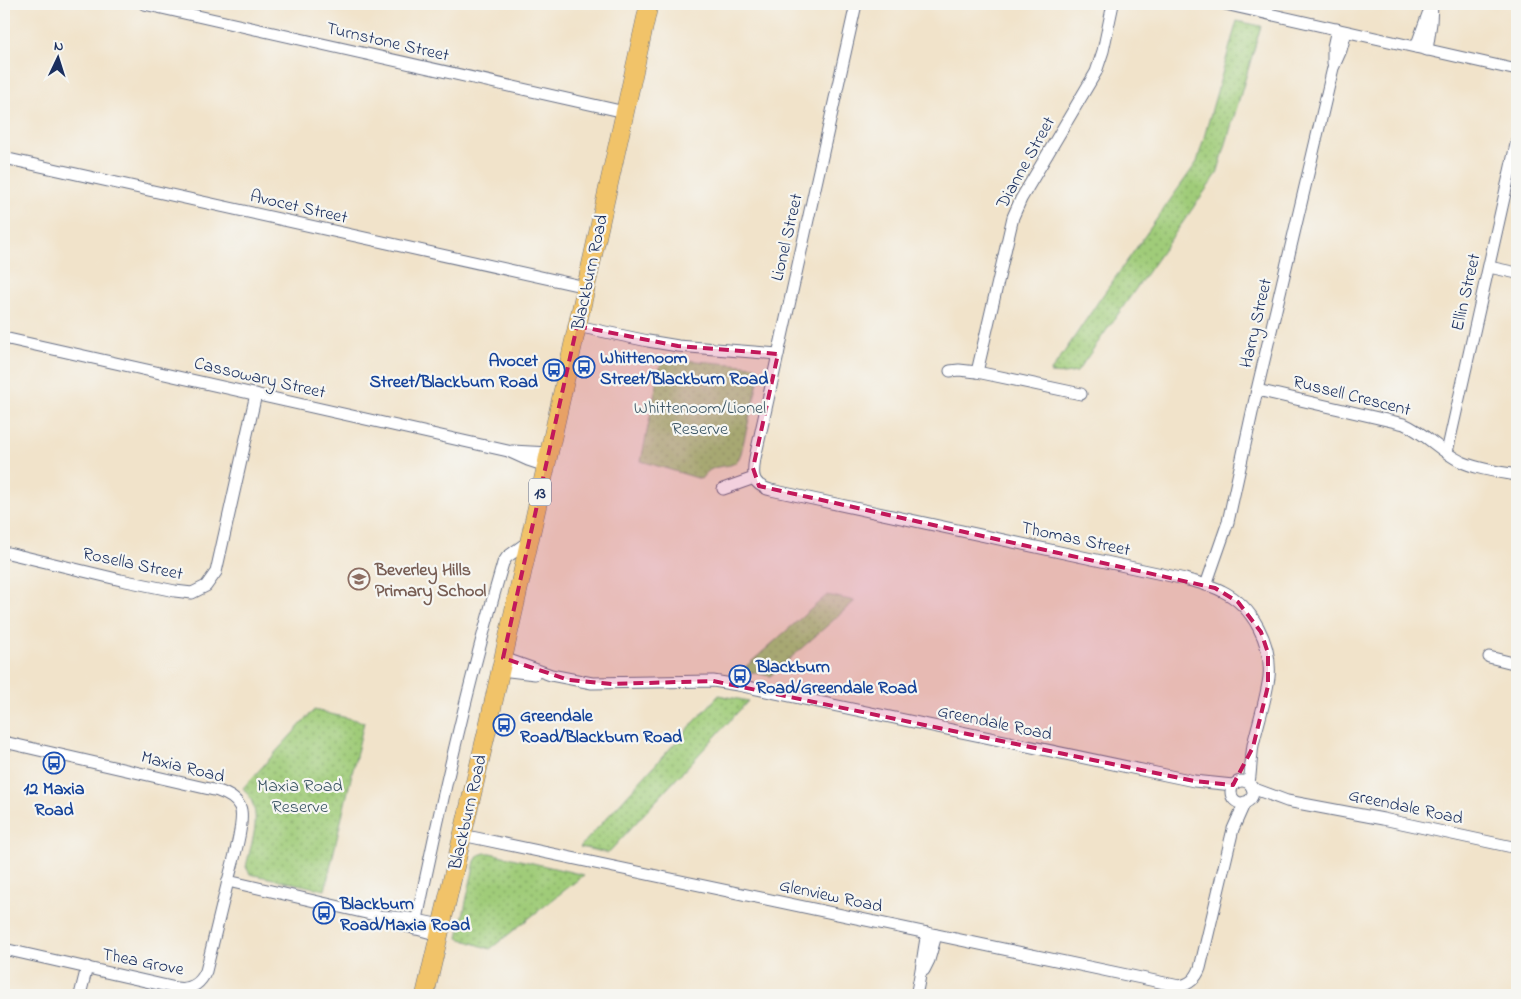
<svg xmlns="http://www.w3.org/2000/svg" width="1521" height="999" viewBox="0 0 1521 999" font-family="'Indie Flower',sans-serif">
  <defs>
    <pattern id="grass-dots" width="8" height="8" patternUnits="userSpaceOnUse" patternTransform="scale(1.25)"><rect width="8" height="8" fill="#a0cc79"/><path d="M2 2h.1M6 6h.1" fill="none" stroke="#82a666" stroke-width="1.8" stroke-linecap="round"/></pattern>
  </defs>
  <rect width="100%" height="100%" fill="#f6f6f2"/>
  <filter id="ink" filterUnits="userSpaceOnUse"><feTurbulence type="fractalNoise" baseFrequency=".02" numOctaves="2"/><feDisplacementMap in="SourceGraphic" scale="10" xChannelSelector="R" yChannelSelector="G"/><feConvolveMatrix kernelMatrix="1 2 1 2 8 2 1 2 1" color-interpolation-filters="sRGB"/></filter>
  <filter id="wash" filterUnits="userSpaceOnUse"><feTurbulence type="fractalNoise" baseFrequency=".0096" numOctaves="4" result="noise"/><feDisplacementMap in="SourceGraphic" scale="20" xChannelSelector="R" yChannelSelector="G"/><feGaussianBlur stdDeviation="1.12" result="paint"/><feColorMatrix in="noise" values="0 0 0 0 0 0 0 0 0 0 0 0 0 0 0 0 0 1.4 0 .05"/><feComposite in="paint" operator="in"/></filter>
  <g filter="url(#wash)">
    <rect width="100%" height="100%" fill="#f1e3ca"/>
    <!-- grass -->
    <g fill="url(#grass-dots)" stroke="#5e7e6c">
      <path d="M1237,21l24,5 -44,148 -140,198 -13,2 -14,-1 48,-71 99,-140z"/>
      <path d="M662,358l93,8 5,7 -19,80c-5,16 -15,11 -27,15 -6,2 -10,7 -13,11l-60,-18z"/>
      <path d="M827,595l28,6 -85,75 -28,-6z"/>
      <path d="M719,695l29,6 -140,152 -28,-6z"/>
      <path d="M314,710l50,12 -39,168 -75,-16 -4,-7c6,-29 19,-54 -3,-79z"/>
      <path d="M485,853h5l94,22 -94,74 -32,-11 17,-77 4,-6z"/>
    </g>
  </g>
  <g filter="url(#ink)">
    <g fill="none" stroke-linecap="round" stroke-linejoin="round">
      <!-- street casing -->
      <g stroke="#666e84" stroke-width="13">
        <g id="street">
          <path d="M144,4l481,108"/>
          <path d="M856,4l-101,454c-3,18 -3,27 16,32l414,89c13,4 26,6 37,12 31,15 50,53 47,86 -3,23 -11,46 -16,68 -2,13 -2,26 -4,38"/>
          <path d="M1225,4l292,66"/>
          <path d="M1416,47l12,-33"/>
          <path d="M1427,50l4,-27 1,-19"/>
          <path d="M1333,63v-16l4,-18"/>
          <path d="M4,158l582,129"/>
          <path d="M1489,267l28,6"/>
          <path d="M577,326l71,15 30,5 100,8"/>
          <path d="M4,338l504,113 20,9 18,6"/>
          <path d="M950,371l9,-1 18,2 104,22"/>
          <path d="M977,372l36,-155 8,-18 75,-127 7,-21 10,-47"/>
          <path d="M1257,390l147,34c21,9 36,27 56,37 15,8 40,11 57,14"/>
          <path d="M512,451l37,2"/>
          <path d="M1447,452l70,-312"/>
          <path d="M723,489l31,-11"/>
          <path d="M4,552l117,28 54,11 17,2 14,-7 10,-14 40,-178"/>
          <path d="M1206,585l22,-63 29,-132 76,-322 8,-18 5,-18"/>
          <path d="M1489,657l28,7"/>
          <path d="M503,658l48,17 41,8 121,-2 25,4 456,96 39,4"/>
          <path d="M500,670l35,4"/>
          <path d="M4,742l214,49c9,3 18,7 22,16 6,13 -8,58 -12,74l151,35 28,2 34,7"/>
          <circle cx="1242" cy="792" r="11"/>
          <path d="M1252,788l35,13 96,18 134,29"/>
          <path d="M462,835l717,151c11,-2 17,-7 21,-18l33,-139 12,-27"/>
          <path d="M390,920l12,5 37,10"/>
          <path d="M415,929c25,-123 53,-246 88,-366l4,-6 22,-16"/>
          <path d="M4,949l172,39c14,2 24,-3 30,-17l22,-90"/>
          <path d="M924,970l5,-10 7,-25"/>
          <path d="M80,995l7,-28"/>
          <path d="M916,995c5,-20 7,-41 11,-62"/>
        </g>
      </g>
      <!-- primary casing -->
      <g stroke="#666e84" stroke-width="19">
        <path id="primary" d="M425,995l64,-273 160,-718"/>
      </g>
      <!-- street -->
      <use href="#street" stroke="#fff" stroke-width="11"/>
      <!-- primary -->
      <use href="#primary" stroke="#f1c369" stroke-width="18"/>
    </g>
  </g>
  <!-- marked area -->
  <path fill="#c2185b" fill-opacity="0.2" stroke="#c2185b" stroke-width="4" stroke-dasharray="10 6" stroke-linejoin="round" d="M577,326l101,20 100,8 -25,114 6,18 456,102 23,14 23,30 7,21v33l-15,61 -20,38 -39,-4 -481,-100 -101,3 -43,-4 -66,-22z"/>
  <!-- icons -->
  <defs>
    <g id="bus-ring" transform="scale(1.125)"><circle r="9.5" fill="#f6f6f2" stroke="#1a4fb4" stroke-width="1.5"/><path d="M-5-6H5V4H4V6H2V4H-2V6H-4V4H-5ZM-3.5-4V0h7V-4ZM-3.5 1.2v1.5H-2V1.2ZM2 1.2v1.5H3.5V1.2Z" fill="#1a4fb4"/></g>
    <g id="school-ring" transform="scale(1.125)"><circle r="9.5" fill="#f6f6f2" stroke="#8d6e63" stroke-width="1.5"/><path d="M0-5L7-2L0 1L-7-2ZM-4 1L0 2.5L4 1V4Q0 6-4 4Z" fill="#8d6e63"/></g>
  </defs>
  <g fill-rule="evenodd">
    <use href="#bus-ring" x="584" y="367"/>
    <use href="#bus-ring" x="554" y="370"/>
    <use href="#school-ring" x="359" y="579"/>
    <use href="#bus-ring" x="740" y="676"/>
    <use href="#bus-ring" x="504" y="725"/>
    <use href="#bus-ring" x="54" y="763"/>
    <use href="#bus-ring" x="324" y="913"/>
  </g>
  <g text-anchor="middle" stroke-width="4.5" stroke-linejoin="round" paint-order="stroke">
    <!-- shield labels -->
    <rect fill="#f6f6f2" stroke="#5d6b8a" stroke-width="1" x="529" y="478.5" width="22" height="27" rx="4"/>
    <g font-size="16" font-weight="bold" fill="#1b2f5e">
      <text x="540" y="498">13</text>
    </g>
    <!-- street labels -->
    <g font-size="18" fill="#1b2f5e" stroke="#f6f6f2">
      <text transform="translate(388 41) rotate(13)" y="6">Turnstone Street</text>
      <text transform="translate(1025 162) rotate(-61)" y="6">Dianne Street</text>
      <text transform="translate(299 206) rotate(13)" y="6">Avocet Street</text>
      <text transform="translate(786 237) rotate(-77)" y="6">Lionel Street</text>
      <text transform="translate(589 272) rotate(-78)" y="6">Blackburn Road</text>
      <text transform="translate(1465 292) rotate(-77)" y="6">Ellin Street</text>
      <text transform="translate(1255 323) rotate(-77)" y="6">Harry Street</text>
      <text transform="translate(260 377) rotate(13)" y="6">Cassowary Street</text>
      <text transform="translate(1352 395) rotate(14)" y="6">Russell Crescent</text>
      <text transform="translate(1076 538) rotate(12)" y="6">Thomas Street</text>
      <text transform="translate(133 563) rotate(12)" y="6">Rosella Street</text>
      <text transform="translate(995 722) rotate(12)" y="6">Greendale Road</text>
      <text transform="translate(183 766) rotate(14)" y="6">Maxia Road</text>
      <text transform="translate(1406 806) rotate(12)" y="6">Greendale Road</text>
      <text transform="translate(467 812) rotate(-77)" y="6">Blackburn Road</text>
      <text transform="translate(831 895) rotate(12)" y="6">Glenview Road</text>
      <text transform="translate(143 961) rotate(11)" y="6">Thea Grove</text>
    </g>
    <!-- transit labels -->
    <g font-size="18" font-weight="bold" fill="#164399" stroke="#f6f6f2" text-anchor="start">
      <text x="600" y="363">Whittenoom<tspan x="600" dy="21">Street/Blackburn Road</tspan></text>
      <text x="538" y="366" text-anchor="end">Avocet<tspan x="538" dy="21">Street/Blackburn Road</tspan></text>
      <text x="756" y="672">Blackburn<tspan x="756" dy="21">Road/Greendale Road</tspan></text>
      <text x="520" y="721">Greendale<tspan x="520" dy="21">Road/Blackburn Road</tspan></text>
      <text x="54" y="794" text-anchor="middle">12 Maxia<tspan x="54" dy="21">Road</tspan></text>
      <text x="340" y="909">Blackburn<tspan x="340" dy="21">Road/Maxia Road</tspan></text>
    </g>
    <!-- park labels -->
    <g font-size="18" fill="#3c5665" stroke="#f6f6f2">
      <text x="700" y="413">Whittenoom/Lionel<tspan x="700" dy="21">Reserve</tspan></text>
      <text x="300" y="791">Maxia Road<tspan x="300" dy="21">Reserve</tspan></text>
    </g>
    <!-- education labels -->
    <g font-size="18" font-weight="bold" fill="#785e54" stroke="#f6f6f2" text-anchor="start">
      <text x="375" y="575">Beverley Hills<tspan x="375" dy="21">Primary School</tspan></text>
    </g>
  </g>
  <!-- margin -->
  <rect width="1521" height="999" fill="none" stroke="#f6f6f2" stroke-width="20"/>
  <!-- north arrow -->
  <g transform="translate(58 58) rotate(4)" stroke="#f6f6f2" stroke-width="4" paint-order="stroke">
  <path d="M0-4L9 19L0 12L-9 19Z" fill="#1b2f5e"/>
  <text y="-8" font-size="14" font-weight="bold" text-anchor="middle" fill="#1b2f5e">N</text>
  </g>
</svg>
